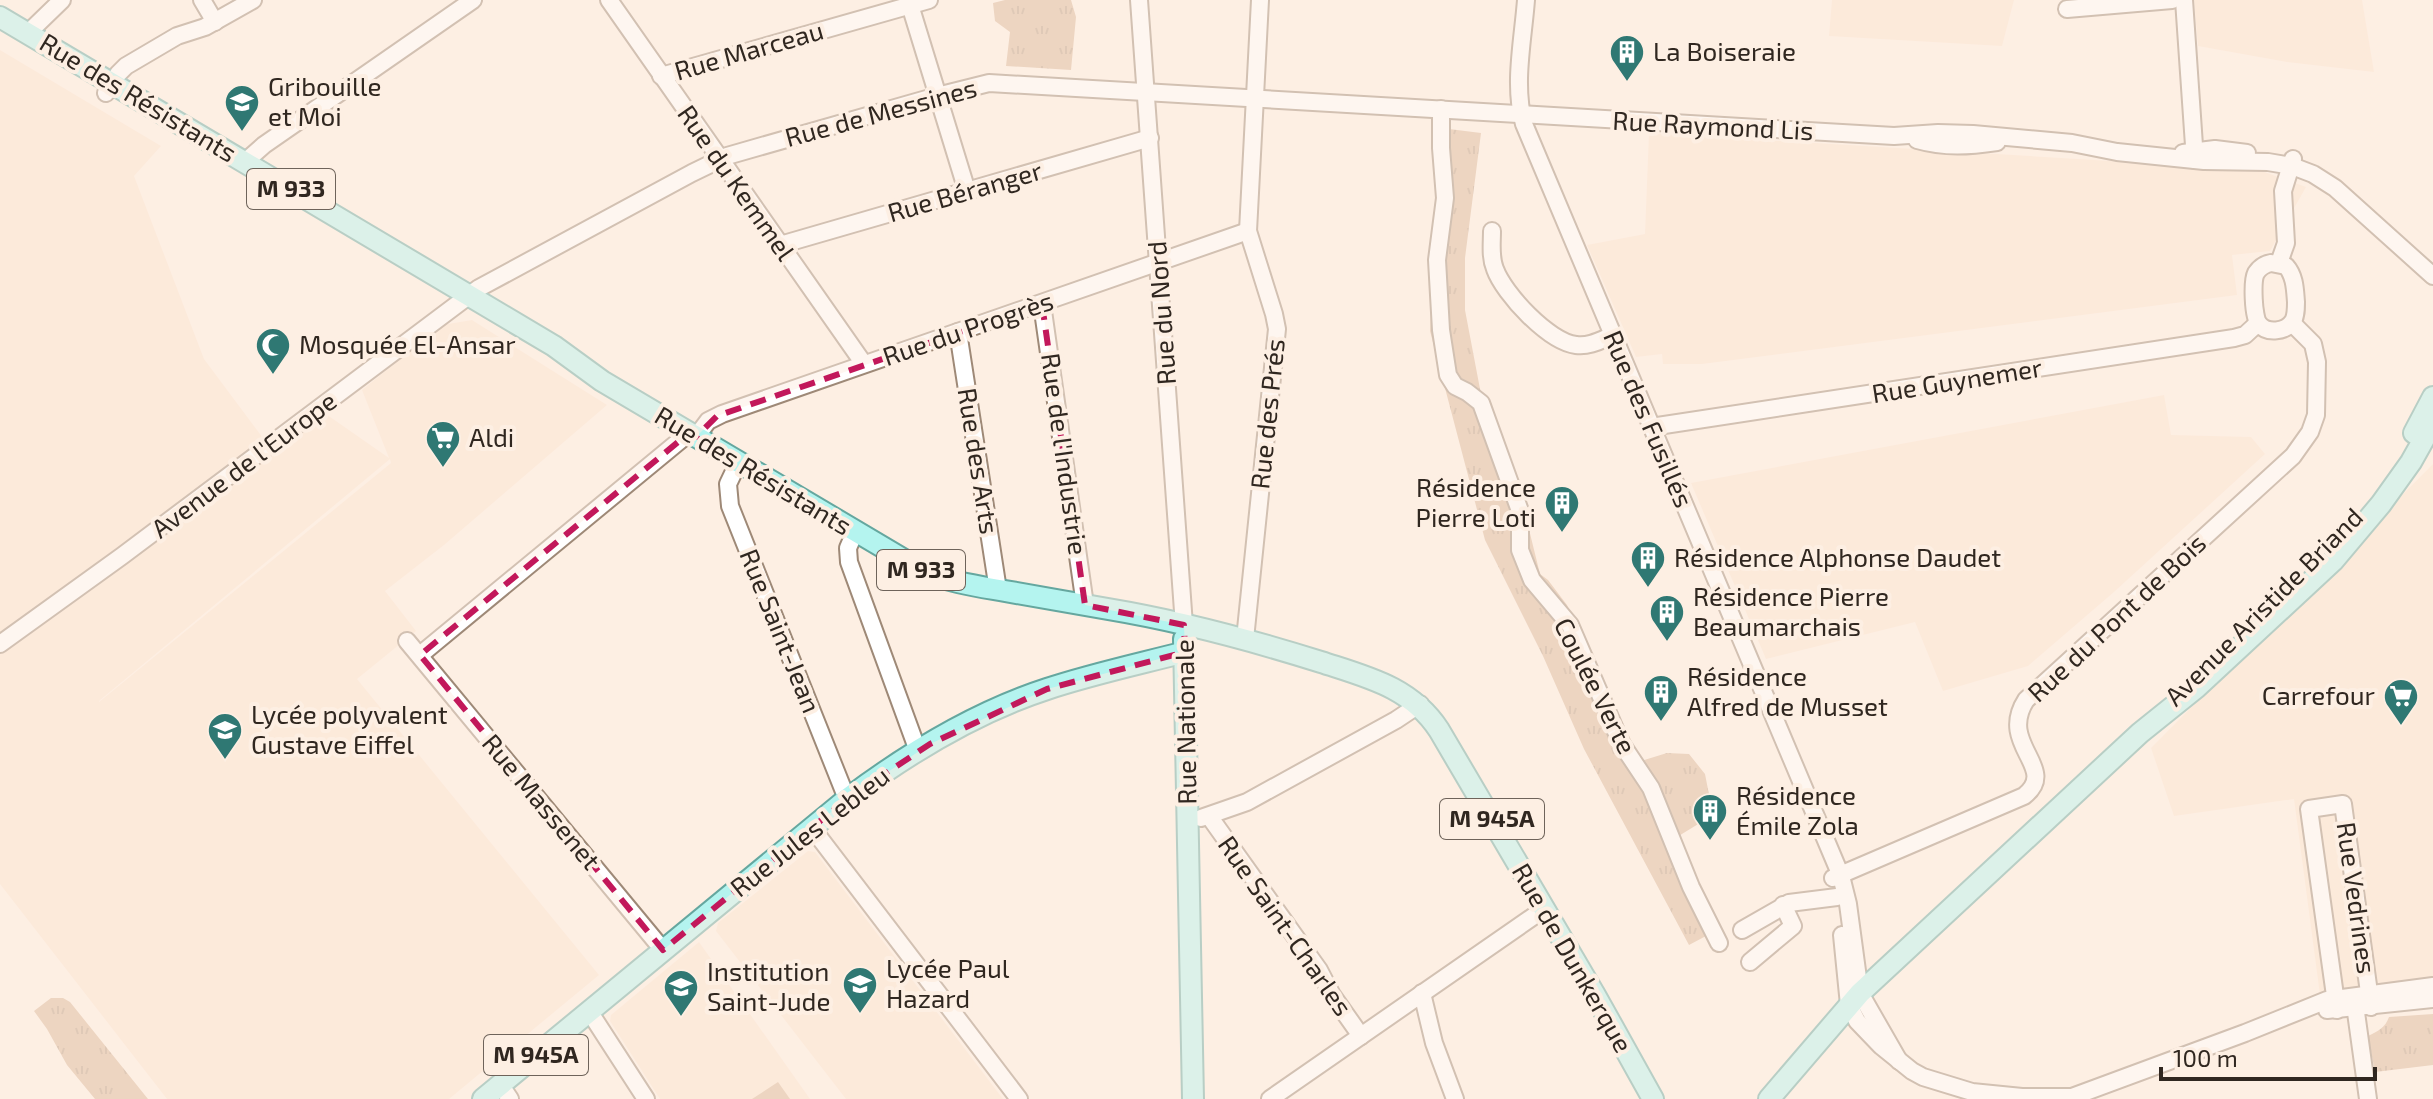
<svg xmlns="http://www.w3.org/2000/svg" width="2433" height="1099" viewBox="0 0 2433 1099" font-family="'Exo 2',sans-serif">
  <defs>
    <pattern id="grass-tufts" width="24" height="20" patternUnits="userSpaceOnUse" patternTransform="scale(2)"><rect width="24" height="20" fill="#d9b697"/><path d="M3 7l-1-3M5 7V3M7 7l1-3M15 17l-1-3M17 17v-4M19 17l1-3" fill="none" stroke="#bb9c82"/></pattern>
  </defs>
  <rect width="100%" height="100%" fill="#fdefe3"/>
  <!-- built -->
  <g fill="#fbe4cf" fill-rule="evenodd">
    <path d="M1832,0h182l-12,46 -173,-10z"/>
    <path d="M2194,0h168l12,72 -87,-10 -89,-16z"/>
    <path d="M0,50l161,96 -27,30 70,183 59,79 50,-33 76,53 -27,-68 80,-65 30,-5 135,85 -163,140 -59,46 31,40 -59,48 242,296 -150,124h-282l-167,-215zM390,459l1,4 -292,239v-1z"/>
    <path d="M1649,133l610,37 47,17 -36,64 -38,4 5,40 -535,69h-39l-1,-10 -26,3 -49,-112 58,-11z"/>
    <path d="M2164,395l7,40 80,2 14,17 -151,138 -86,74 -85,25 -28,-69 -149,37 -75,-176z"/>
    <path d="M2433,464v513l-113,18 -26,-196 -120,17 -23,-68z"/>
    <path d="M808,851l7,1 188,247h-157l-130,-168 2,-8z"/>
    <path d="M699,942l111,157h-150l-50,-78 1,-6z"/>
  </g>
  <!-- grass -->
  <g fill="url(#grass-tufts)">
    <path d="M1005,0h66l5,17 -5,53 -65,-4 4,-34 -15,-11 -2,-18z"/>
    <path d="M1441,128l40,5 -16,125v52l15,79 41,108 19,77 8,6 19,25 74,156 26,-8 22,1 16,20 8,41 -36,22 16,42 28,49 -32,17 -105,-196 -41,-93 -58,-116 -55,-209 7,-168z"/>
    <path d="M51,998h12l7,4 78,97h-53l-28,-34 -20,-36 -13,-18z"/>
    <path d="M2433,1014v51l-58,7 -7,-36c10,-5 17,-8 21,-19z"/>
  </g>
  <!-- pitch -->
  <path fill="#d9b697" d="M778,1082l12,17h-38z"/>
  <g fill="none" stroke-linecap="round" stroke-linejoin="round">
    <!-- minor casing -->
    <g stroke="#9e8977" stroke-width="20">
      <g id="minor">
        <path d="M202,0l13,22"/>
        <path d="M609,0l255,364"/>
        <path d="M1139,0l45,625"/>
        <path d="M1526,0c-3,40 -13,85 -2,124l317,752 7,28 12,89 39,68"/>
        <path d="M2184,0l11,160"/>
        <path d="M910,5l57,186"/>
        <path d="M2067,9l105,-9"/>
        <path d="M28,33l34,-33"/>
        <path d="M661,76l268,-76"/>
        <path d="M106,93l12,-19 8,-8 51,-30 28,-9 48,-27"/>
        <path d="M1441,109v39l4,50 -8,62 4,70 7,45 7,11 12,6 14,11 39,108v39l12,30 38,45 51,118 30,45 40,99 28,56"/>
        <path d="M1917,140c28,8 53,6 80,2"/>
        <path d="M2183,153l32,-4 32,4"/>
        <path d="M246,161l18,-16 209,-145"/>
        <path d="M1492,231c0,13 -2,26 3,38 9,25 54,73 81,76 13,2 25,-5 37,-10"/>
        <path d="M780,245l370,-107"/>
        <path d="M2271,263l15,3c9,10 9,24 10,36 0,7 0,14 -3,19 -7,11 -26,13 -34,3 -6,-7 -7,-43 -3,-51 4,-6 9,-9 15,-10z"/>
        <path d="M2279,263l7,-20 -3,-52 10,-32"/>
        <path d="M1042,304l43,301"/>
        <path d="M958,332l40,258"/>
        <path d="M1651,427l583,-89 11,-3 13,-12"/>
        <path d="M696,437l12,-16 14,-7 526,-183"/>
        <path d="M738,463l-10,21 2,22 117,293"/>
        <path d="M855,532l-7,16 1,14 69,189"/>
        <path d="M1245,639l32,-310 -3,-15 -26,-83 12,-231"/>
        <path d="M407,641l256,309"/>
        <path d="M0,644l122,-88 357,-268 213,-115 35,-17 210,-60 52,-13 905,53 44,-3 35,1 99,9 45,9 87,9 64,1 24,4 21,8 22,14 98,88"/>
        <path d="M420,655l269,-222"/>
        <path d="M1209,816l110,154 13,25 29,41"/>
        <path d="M1201,818l46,-16 149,-82 24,-16"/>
        <path d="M812,828l207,271"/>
        <path d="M1833,878l191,-82c36,-28 -27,-51 2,-96l267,-244 17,-24 6,-17 1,-53 -4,-18 -21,-21"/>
        <path d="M1742,930l47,-27 48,-6"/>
        <path d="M1842,935l7,70 8,16 24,25 31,25 11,6 49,15 50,5h50l173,-64 82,-33 106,-14"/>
        <path d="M1750,962l43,-36 -10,-21"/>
        <path d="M1422,993l12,50 21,56"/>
        <path d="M2354,998l14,101"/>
        <path d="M2327,1010l106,-11"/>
        <path d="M2337,1010l-28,-201 34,-5 28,203"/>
        <path d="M589,1011l57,88"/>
        <path d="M500,1084l10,15"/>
        <path d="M1270,1099l274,-190"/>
      </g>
    </g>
    <!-- major casing -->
    <g stroke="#65a79f" stroke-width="24">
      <g id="major">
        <path d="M0,17l554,329 48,35 321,190c26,11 54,15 82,20 34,6 69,12 103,18 72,12 143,31 213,53 46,15 90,25 118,68l156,265 58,104"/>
        <path d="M2414,433l19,-36"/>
        <path d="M1184,639l9,460"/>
        <path d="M483,1099l364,-300c60,-45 129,-87 200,-110 45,-15 92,-25 138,-37"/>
        <path d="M1769,1099l91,-106 280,-260 56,-45 137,-127 48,-57 30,-42 22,-39"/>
      </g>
    </g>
    <!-- minor -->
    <use href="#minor" stroke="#fff" stroke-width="16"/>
    <!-- major -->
    <use href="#major" stroke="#b4f4ef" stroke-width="20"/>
  </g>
  <!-- marked area -->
  <path d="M0 0H2433V1099H0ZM1042,304l43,301 99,20 1,27 -138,37 -117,55 -83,55 -184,151 -243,-295 269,-222 7,4 21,-21z" fill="#fdefe3" fill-opacity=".55" fill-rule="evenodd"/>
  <path fill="none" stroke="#c2185b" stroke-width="6" stroke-dasharray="16 10" stroke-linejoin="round" d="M1042,304l43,301 99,20 1,27 -138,37 -117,55 -83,55 -184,151 -243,-295 269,-222 7,4 21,-21z"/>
  <!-- icons -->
  <defs>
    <g id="building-pin" transform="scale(1.8)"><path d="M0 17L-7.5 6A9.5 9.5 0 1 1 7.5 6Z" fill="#2f7873" stroke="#fdefe3"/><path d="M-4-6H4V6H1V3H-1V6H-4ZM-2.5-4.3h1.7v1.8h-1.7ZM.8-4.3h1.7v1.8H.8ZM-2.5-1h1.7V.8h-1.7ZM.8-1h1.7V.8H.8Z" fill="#fff"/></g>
    <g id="school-pin" transform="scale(1.8)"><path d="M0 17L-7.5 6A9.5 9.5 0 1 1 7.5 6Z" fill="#2f7873" stroke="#fdefe3"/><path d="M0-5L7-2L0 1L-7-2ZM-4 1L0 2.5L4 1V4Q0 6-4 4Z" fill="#fff"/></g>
    <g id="mosque-pin" transform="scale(1.8)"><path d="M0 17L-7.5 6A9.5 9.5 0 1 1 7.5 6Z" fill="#2f7873" stroke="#fdefe3"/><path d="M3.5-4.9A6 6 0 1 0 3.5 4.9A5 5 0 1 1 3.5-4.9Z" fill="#fff"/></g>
    <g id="supermarket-pin" transform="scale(1.8)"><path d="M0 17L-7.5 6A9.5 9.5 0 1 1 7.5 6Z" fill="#2f7873" stroke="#fdefe3"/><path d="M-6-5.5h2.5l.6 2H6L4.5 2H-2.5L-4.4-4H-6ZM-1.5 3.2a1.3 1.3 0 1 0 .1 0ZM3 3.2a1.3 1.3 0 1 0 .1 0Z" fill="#fff"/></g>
  </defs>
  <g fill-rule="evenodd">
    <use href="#building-pin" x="1627" y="52"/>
    <use href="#school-pin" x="242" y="102"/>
    <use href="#mosque-pin" x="273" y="345"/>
    <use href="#supermarket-pin" x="443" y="438"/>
    <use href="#building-pin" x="1562" y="503"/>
    <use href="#building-pin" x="1648" y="558"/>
    <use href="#building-pin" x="1667" y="612"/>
    <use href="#building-pin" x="1661" y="692"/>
    <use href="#supermarket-pin" x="2401" y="696"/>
    <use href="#school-pin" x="225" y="730"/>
    <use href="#building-pin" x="1710" y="811"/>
    <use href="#school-pin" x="860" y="984"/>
    <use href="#school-pin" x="681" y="987"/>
  </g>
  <g text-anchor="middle" stroke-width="8" stroke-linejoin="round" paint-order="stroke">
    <!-- shield labels -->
    <g fill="#fdefe3" stroke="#6e635a" stroke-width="2">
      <rect x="247" y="169" width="88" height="40" rx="6"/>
      <rect x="877" y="550" width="88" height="40" rx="6"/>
      <rect x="1440" y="799" width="104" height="40" rx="6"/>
      <rect x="484" y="1035" width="104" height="40" rx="6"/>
    </g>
    <g font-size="24" font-weight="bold" fill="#302720">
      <text x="291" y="197">M 933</text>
      <text x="921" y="578">M 933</text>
      <text x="1492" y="827">M 945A</text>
      <text x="536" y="1063">M 945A</text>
    </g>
    <!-- street labels -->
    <g font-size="26" fill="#302720" stroke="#fdefe3">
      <text transform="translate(749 51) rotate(-16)" y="9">Rue Marceau</text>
      <text transform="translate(138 98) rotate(31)" y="9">Rue des Résistants</text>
      <text transform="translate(881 113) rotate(-15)" y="9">Rue de Messines</text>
      <text transform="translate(1713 126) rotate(3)" y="9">Rue Raymond Lis</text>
      <text transform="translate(736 183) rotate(55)" y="9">Rue du Kemmel</text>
      <text transform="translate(965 192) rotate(-16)" y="9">Rue Béranger</text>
      <text transform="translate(1162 313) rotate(-94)" y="9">Rue du Nord</text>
      <text transform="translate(968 329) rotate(-19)" y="9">Rue du Progrès</text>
      <text transform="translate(1957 381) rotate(-9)" y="9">Rue Guynemer</text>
      <text transform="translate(1268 414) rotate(-84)" y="9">Rue des Prés</text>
      <text transform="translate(1648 419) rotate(67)" y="9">Rue des Fusillés</text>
      <text transform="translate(1064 454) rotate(82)" y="9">Rue de l'Industrie</text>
      <text transform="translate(978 461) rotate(81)" y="9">Rue des Arts</text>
      <text transform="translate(244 465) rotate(-37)" y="9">Avenue de l'Europe</text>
      <text transform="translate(753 471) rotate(31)" y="9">Rue des Résistants</text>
      <text transform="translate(2264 607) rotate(-45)" y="9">Avenue Aristide Briand</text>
      <text transform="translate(2117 618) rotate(-43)" y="9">Rue du Pont de Bois</text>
      <text transform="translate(780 631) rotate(68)" y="9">Rue Saint-Jean</text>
      <text transform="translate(1595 686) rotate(63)" y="9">Coulée Verte</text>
      <text transform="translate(1186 722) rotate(-91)" y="9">Rue Nationale</text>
      <text transform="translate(541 802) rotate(50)" y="9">Rue Massenet</text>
      <text transform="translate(810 832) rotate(-38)" y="9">Rue Jules Lebleu</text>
      <text transform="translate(2356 898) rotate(82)" y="9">Rue Vedrines</text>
      <text transform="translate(1285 926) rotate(55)" y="9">Rue Saint-Charles</text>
      <text transform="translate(1572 958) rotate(60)" y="9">Rue de Dunkerque</text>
    </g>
    <!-- poi labels -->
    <g font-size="26" fill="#302720" stroke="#fdefe3" text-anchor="start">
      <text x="1653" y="61">La Boiseraie</text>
      <text x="268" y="96">Gribouille<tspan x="268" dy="30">et Moi</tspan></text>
      <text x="299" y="354">Mosquée El-Ansar</text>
      <text x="469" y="447">Aldi</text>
      <text x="1536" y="497" text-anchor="end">Résidence<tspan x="1536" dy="30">Pierre Loti</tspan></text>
      <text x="1674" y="567">Résidence Alphonse Daudet</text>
      <text x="1693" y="606">Résidence Pierre<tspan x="1693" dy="30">Beaumarchais</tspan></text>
      <text x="1687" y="686">Résidence<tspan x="1687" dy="30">Alfred de Musset</tspan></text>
      <text x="2375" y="705" text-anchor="end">Carrefour</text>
      <text x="251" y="724">Lycée polyvalent<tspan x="251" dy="30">Gustave Eiffel</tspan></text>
      <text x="1736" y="805">Résidence<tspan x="1736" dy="30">Émile Zola</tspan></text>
      <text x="886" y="978">Lycée Paul<tspan x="886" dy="30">Hazard</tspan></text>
      <text x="707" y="981">Institution<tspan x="707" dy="30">Saint-Jude</tspan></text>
    </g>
  </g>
  <!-- scale -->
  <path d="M2161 1067v12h214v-12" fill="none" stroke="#302720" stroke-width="4"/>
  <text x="2173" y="1067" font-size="24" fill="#302720" stroke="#fdefe3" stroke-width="6" paint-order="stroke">100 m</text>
</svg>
